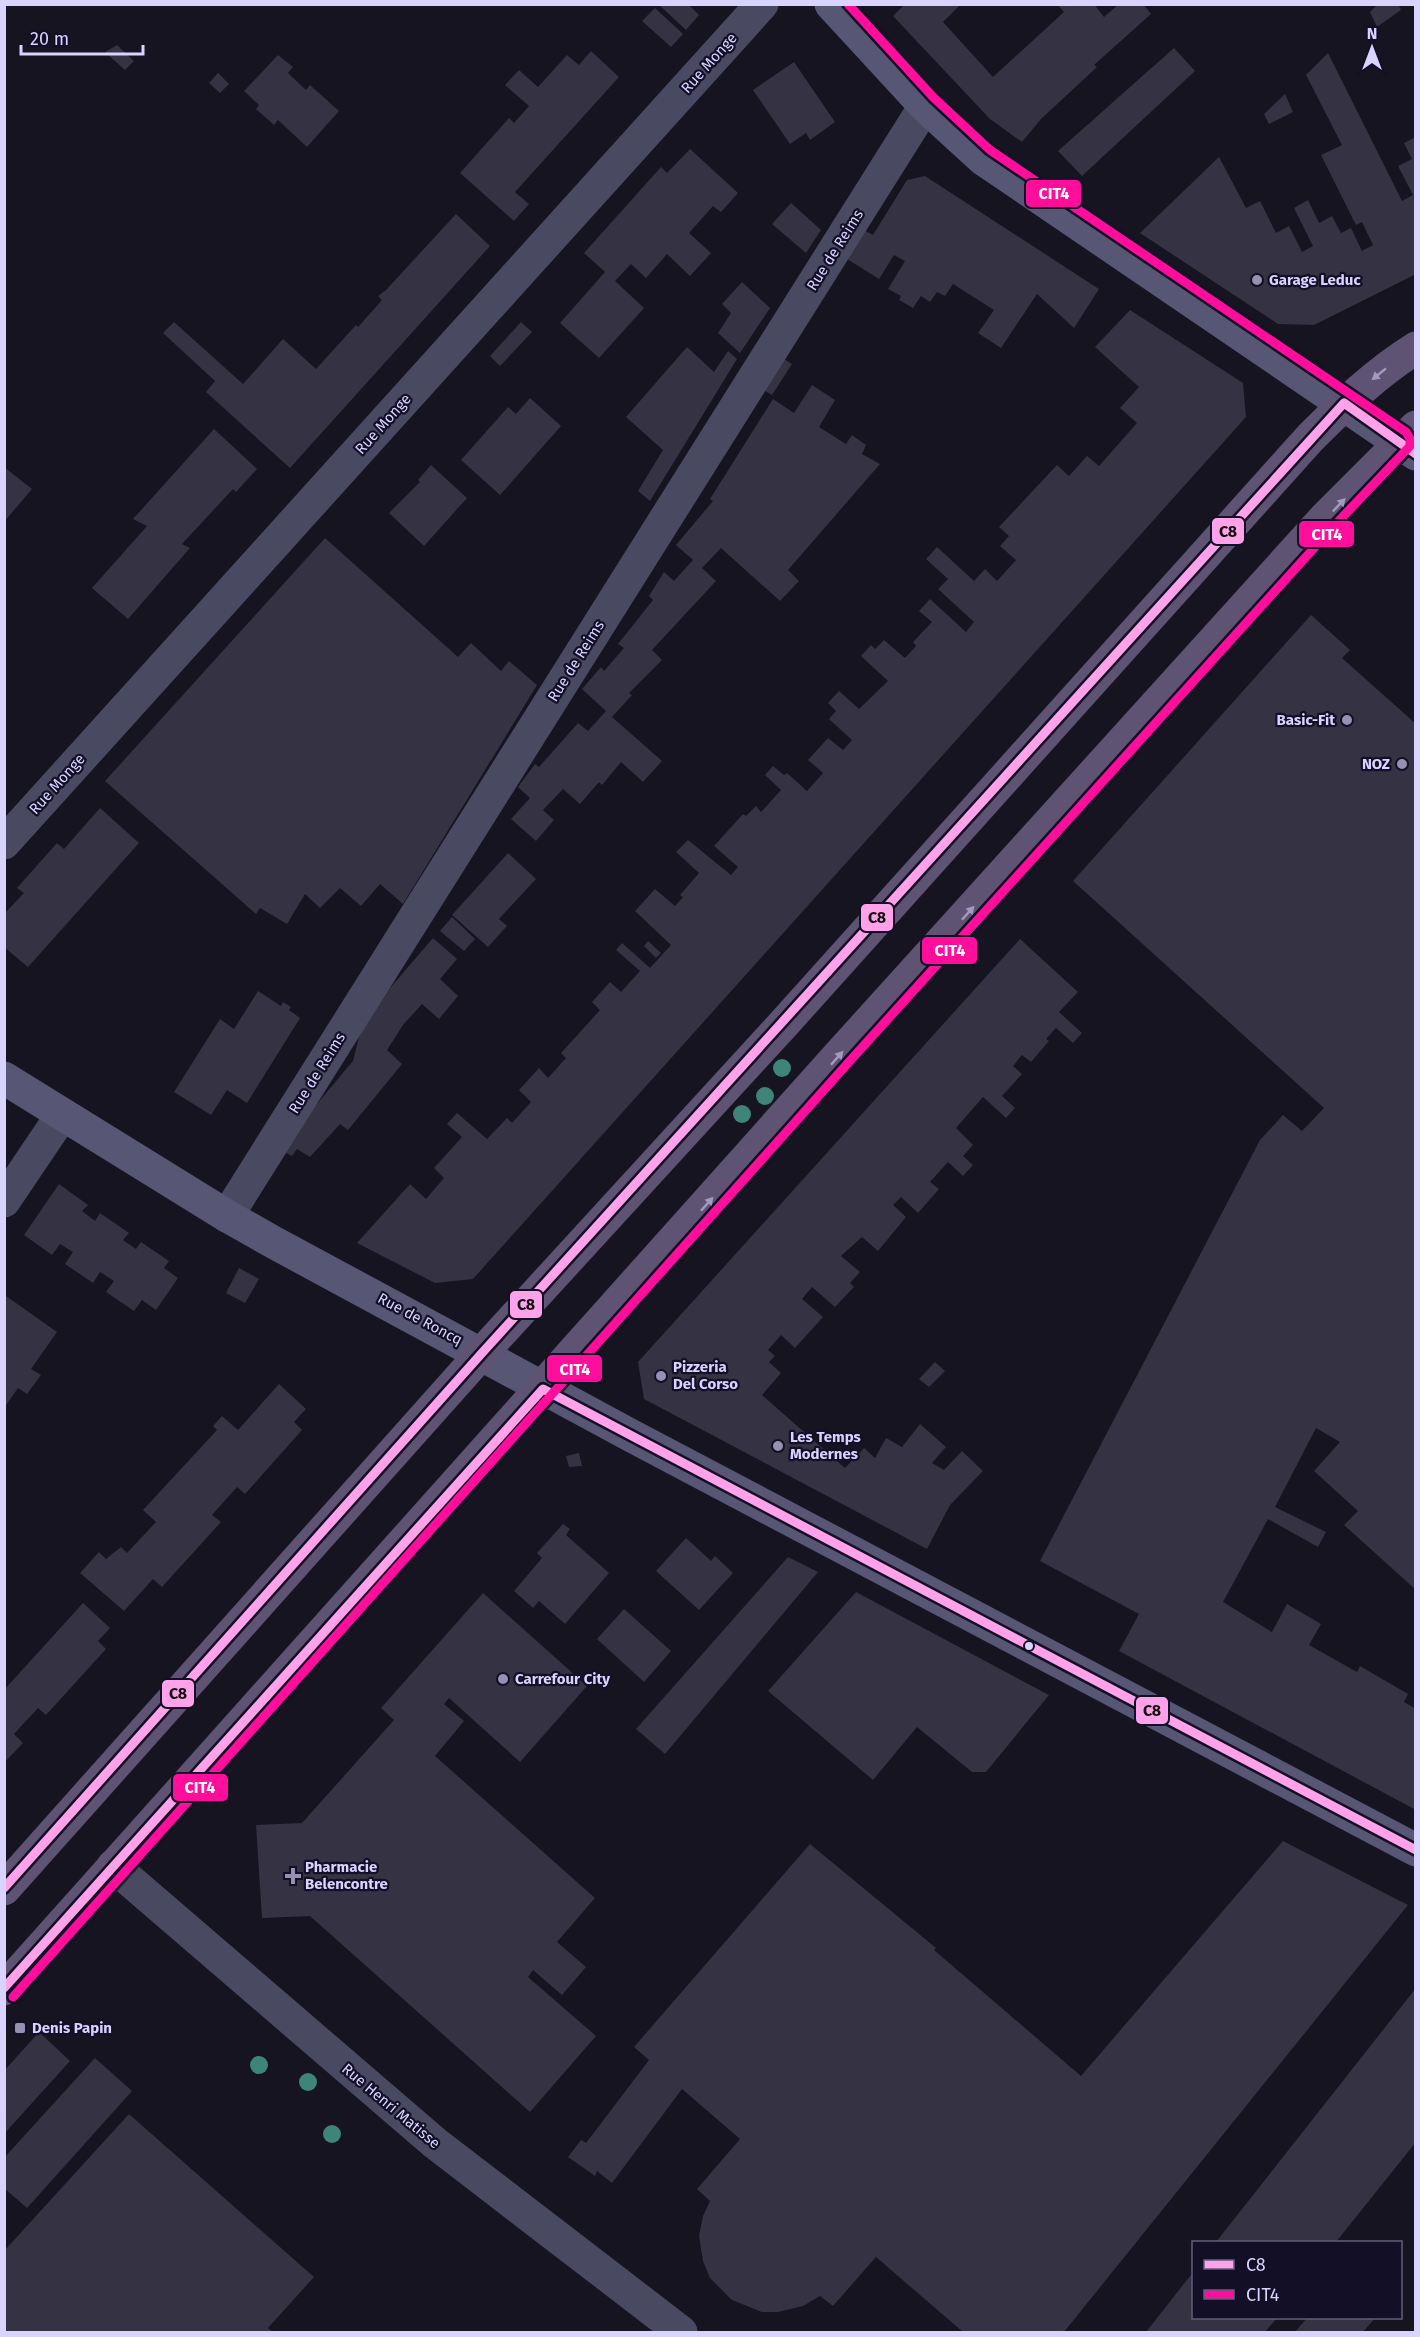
<svg xmlns="http://www.w3.org/2000/svg" width="1420" height="2337" viewBox="0 0 1420 2337" font-family="'Fira Sans',sans-serif">
  <rect width="100%" height="100%" fill="#161421"/>
  <!-- building -->
  <g fill="#343243">
    <path d="M658,4h30l11,11 -13,15z"/>
    <path d="M905,4h56l-18,18 50,55 71,-65 -7,-8h37l10,13 15,-13h24l8,10 -57,51 3,2 -56,52 -19,23 -32,-23 -97,-103z"/>
    <path d="M1378,4h20l3,6 -24,17 -7,-15z"/>
    <path d="M655,8l28,26 -12,13 -29,-26z"/>
    <path d="M117,45l17,16 -9,9 -20,-18z"/>
    <path d="M1174,48l21,23 -113,105 -24,-25z"/>
    <path d="M591,51l28,26 -104,115 14,12 -15,17 -54,-48 49,-55 5,5 15,-17 -24,-21 14,-15 19,17 29,-32 12,10z"/>
    <path d="M1328,53l74,148 11,-6 -15,-29 14,-7 -8,-16 12,-6v137l-102,51 -36,-1 -138,-91 79,-76 27,51 14,-7 16,32 13,-7 13,26 11,-6 -19,-38 14,-8 11,23 13,-7 9,17 10,-5 11,23 11,-6 -11,-23 -6,3 -35,-70 21,-10 -36,-70z"/>
    <path d="M278,55l15,12 -5,6 18,17 4,-5 29,26 -32,36 -29,-27 -4,5 -18,-16 3,-4 -15,-14z"/>
    <path d="M794,62l41,60 -25,18 -4,-7 -16,11 -37,-54z"/>
    <path d="M218,73l11,11 -9,9 -11,-10z"/>
    <path d="M1285,94l8,18 -24,12 -5,-10z"/>
    <path d="M690,149l48,44 -17,19 -8,-6 -24,27 22,20 -21,23 -23,-22 -21,24 -15,-14 -16,17 29,27 -45,50 -39,-35 45,-51 -21,-19 77,-86 6,6z"/>
    <path d="M925,176l174,113 -25,39 -37,-34 -36,54 -23,-15 16,-23 -41,-26 -8,12 -8,-4 -7,10 -9,-6 -8,12 -14,-8 2,-4 -13,-7 17,-28 -11,-6 -15,24 -35,-22 18,-28 11,6 34,-55z"/>
    <path d="M791,203l30,27 -15,23 -34,-29z"/>
    <path d="M456,214l34,32 -200,222 -84,-76 9,-11 -52,-48 11,-11 69,62 40,-45 33,30 40,-44 2,2 24,-27 -4,-4 8,-6z"/>
    <path d="M742,282l28,26 -30,45 -22,-20 13,-20 -9,-9z"/>
    <path d="M1130,310l113,73 3,34 -773,862 -38,4 -78,-40 53,-59 16,15 18,-21 -10,-10 28,-31 -15,-13 10,-11 30,26 20,-21 5,5 19,-21 -12,-12 20,-22 9,10 18,-20 -5,-5 39,-43 -8,-8 18,-20 11,10 19,-21 -24,-21 6,-7 28,25 21,-23 -36,-34 20,-22 20,17 8,-9 -3,-2 19,-22 -23,-21 12,-12 43,35 7,-8 -24,-21 29,-32 3,2 10,-10 5,6 20,-22 -16,-15 8,-9 11,9 3,-2 20,18 16,-18 -15,-13 20,-22 15,12 9,-10 -23,-21 7,-8 -8,-8 11,-12 20,18 29,-28 -27,-25 10,-11 4,4 9,-9 21,18 11,-12 -3,-4 19,-20 -13,-11 11,-12 36,33 8,-10 -36,-33 10,-10 -22,-20 11,-12 37,34 11,-12 12,12 19,-21 -16,-14 9,-10 -10,-9 58,-62 12,11 18,-20 12,10 38,-43 -17,-15 19,-21 -44,-40z"/>
    <path d="M521,322l11,10 -32,34 -10,-10z"/>
    <path d="M687,347l27,25 14,-21 9,8 -87,142 -12,-10 25,-41 -37,-33z"/>
    <path d="M776,354l16,10 -20,31 -15,-9z"/>
    <path d="M812,385l23,15 -16,27 27,17 6,-9 14,10 -4,9 18,10 -92,106 11,11 -19,20 -59,-53 -19,20 14,13 -64,69 10,10 -33,33 3,2 -20,22 50,44 -19,21 -22,-20 -19,23 -3,-3 -19,22 -17,-15 -20,21 11,10 -18,21 -25,-22 19,-21 -12,-11 17,-23 4,3 39,-44 10,8 18,-20 -24,-22 19,-22 3,4 20,-23 -6,-4 35,-44 -4,-4 15,-24 10,9 19,-21 -17,-15 37,-44 -3,-2 63,-100 21,14z"/>
    <path d="M530,398l31,28 -61,69 -39,-35 47,-53 8,7z"/>
    <path d="M214,429l43,40 -21,23 -3,-3 -51,55 8,4 -62,71 -36,-31 55,-62 -14,-7z"/>
    <path d="M431,465l36,33 -43,48 -35,-33 31,-31 -2,-2z"/>
    <path d="M4,467l28,22 -28,33z"/>
    <path d="M325,538l133,119 13,-14 30,28 8,-10 28,24 -134,219 -23,-20 -19,22 -21,-18 -20,20 -15,-14 -18,30 -27,-16 -4,6 -151,-133z"/>
    <path d="M1311,615l39,35 -8,8 74,66v866l-72,-65 14,-14 -44,-40 26,-29 -24,-14 -41,79 51,25 -8,15 -50,-28 -45,83 49,30 15,-28 34,20 -12,21 48,27 3,-6 48,28 -4,8 12,7v101l-297,-159 20,-37 -99,-53 220,-421 23,-25 19,16 22,-23 -251,-227z"/>
    <path d="M100,808l39,35 -111,124 -24,-20v-33l20,-21 -7,-5 40,-45 7,6z"/>
    <path d="M508,853l28,26 -37,40 8,7 -19,21 -36,-32z"/>
    <path d="M452,917l23,22 -11,12 -24,-20z"/>
    <path d="M433,938l24,21 -17,20 18,17 -19,23 -17,-15 -19,21 -16,25 15,14 -54,66 -8,-6 -30,33 -13,-8 -5,7 -13,-7 74,-88 6,-24 19,-35z"/>
    <path d="M1020,939l58,53 -19,20 23,21 -9,10 -17,-15 -10,11 3,2 -18,21 -9,-7 -9,11 9,8 -20,22 13,12 -9,10 -23,-21 -27,31 17,17 -10,11 10,9 -10,11 -15,-14 -18,20 9,7 -21,24 -17,-16 -8,8 13,12 -28,34 -16,-14 -21,19 19,16 -10,11 4,4 -19,20 -23,-20 -10,12 21,18 -28,31 -14,-13 -13,15 7,6 -6,6 12,11 -19,22 83,73 19,-20 11,10 11,-20 16,9 18,-23 26,23 -14,16 12,7 18,-19 21,20 -33,34 -23,44 -283,-150 -6,-37z"/>
    <path d="M648,941l13,12 -5,5 -12,-12z"/>
    <path d="M258,991l23,15 2,-4 8,5 -2,3 11,8 -53,85 -20,-13 -16,25 -37,-23 46,-73 14,10z"/>
    <path d="M59,1184l29,21 -6,6 13,10 5,-8 29,20 -6,7 13,9 5,-7 28,19 -5,7 14,10 -22,32 -14,-10 -8,11 -28,-19 8,-11 -14,-9 -7,11 -28,-19 8,-12 -13,-8 -8,11 -28,-20z"/>
    <path d="M239,1268l20,11 -14,24 -19,-10z"/>
    <path d="M6,1296l51,36 -26,37 10,6 -14,19 -9,-6 -14,20z"/>
    <path d="M935,1362l10,9 -16,16 -10,-8z"/>
    <path d="M279,1384l27,25 -12,13 8,8 -57,64 -8,-7 -25,28 9,7 -59,65 -9,-8 -29,32 -44,-38 19,-21 7,7 15,-12 6,6 29,-31 -13,-12 74,-80 -4,-4 9,-10 16,14z"/>
    <path d="M579,1453l3,13 -13,1 -3,-11z"/>
    <path d="M563,1524l7,5 -4,6 43,38 -44,51 -26,-23 -6,7 -19,-17 28,-33 -5,-5z"/>
    <path d="M686,1538l25,23 4,-5 18,17 -34,37 -43,-39z"/>
    <path d="M788,1557l30,15 -153,182 -29,-25z"/>
    <path d="M856,1592l193,103 -63,77h-14l-55,-45 -44,53 -105,-89z"/>
    <path d="M483,1593l104,93 -67,76 -71,-64 -5,6 20,17 -29,35 160,142 -38,44 29,25 -24,28 -29,-25 -5,7 68,59 -66,76 -220,-196 -48,2 -6,-93 46,-2 92,-103 -13,-12z"/>
    <path d="M83,1603l27,25 -12,13 8,8 -60,66 -8,-7 -24,26 9,9 -19,20v-73z"/>
    <path d="M624,1609l47,42 -27,31 -47,-43z"/>
    <path d="M1283,1841l125,64 -344,427h-101l-87,-75 -43,49 -13,-10 -17,10 -25,6h-16l-30,-12 -22,-22 -7,-17 -4,-25 4,-20 7,-15 -13,-12 43,-50 -58,-50 -70,94 -15,-12 -2,5 -27,-19 13,-17 5,3 63,-83 -15,-13 176,-203 126,104 -2,2 147,126z"/>
    <path d="M1416,1988v154l-80,100h-120z"/>
    <path d="M39,2032l31,29 -66,73v-63z"/>
    <path d="M95,2058l37,33 -105,117 -23,-20v-30z"/>
    <path d="M129,2114l185,163 -46,51 5,4h-269v-81z"/>
    <path d="M1194,2271v47h83l-12,14h-119z"/>
    <path d="M1307,2318h68l-12,14h-68z"/>
  </g>
  <g fill="none" stroke-linecap="round" stroke-linejoin="round">
    <!-- street -->
    <g stroke="#4a4962" stroke-width="33">
      <path d="M4,843l758,-839"/>
      <path d="M4,1201l58,-86"/>
      <path d="M227,1216l698,-1110"/>
      <path d="M113,1866l322,277 246,189"/>
    </g>
    <!-- secondary -->
    <g stroke="#575674" stroke-width="33">
      <path d="M831,4l94,102 58,53 433,295"/>
      <path d="M4,1078l223,138 46,26 357,193 786,415"/>
    </g>
    <!-- primary -->
    <g stroke="#5e5373" stroke-width="33">
      <path d="M4,1889l478,-536 306,-334 522,-581c33,-33 66,-65 106,-90"/>
      <path d="M4,1989l835,-934 485,-536 92,-92"/>
    </g>
    <!-- bus-1 casing -->
    <g stroke="#130f26" stroke-width="14">
      <g id="bus-1">
        <path d="M4,1888l478,-535 862,-950 72,51"/>
        <path d="M4,1988l539,-599 873,461"/>
      </g>
    </g>
    <!-- bus-2 casing -->
    <g stroke="#130f26" stroke-width="14">
      <path id="bus-2" d="M13,1997l835,-934 485,-536 77,-81v-7l-4,-7 -416,-282 -57,-53 -85,-93"/>
    </g>
    <!-- bus-1 -->
    <use href="#bus-1" stroke="#ffa2ea" stroke-width="9"/>
    <!-- bus-2 -->
    <use href="#bus-2" stroke="#ff0d9b" stroke-width="9"/>
  </g>
  <!-- trees -->
  <g fill="#3e8478">
    <circle cx="782" cy="1068" r="9"/>
    <circle cx="765" cy="1096" r="9"/>
    <circle cx="742" cy="1114" r="9"/>
    <circle cx="259" cy="2065" r="9"/>
    <circle cx="308" cy="2082" r="9"/>
    <circle cx="332" cy="2134" r="9"/>
  </g>
  <!-- one-way arrows -->
  <defs><path id="oneway-solid" d="M-6-.8H1V-3.2L6.5 0L1 3.2V.8H-6Z" transform="scale(1.5)"/></defs>
  <g fill="#a29ac0">
    <use href="#oneway-solid" transform="translate(1379 374) rotate(141)"/>
    <use href="#oneway-solid" transform="translate(1339 505) rotate(-46)"/>
    <use href="#oneway-solid" transform="translate(968 913) rotate(-48)"/>
    <use href="#oneway-solid" transform="translate(837 1058) rotate(-48)"/>
    <use href="#oneway-solid" transform="translate(707 1204) rotate(-48)"/>
  </g>
  <!-- markers -->
  <g fill="#9591b1" stroke="#130f26" stroke-width="2">
    <circle cx="1257" cy="280" r="6"/>
    <circle cx="1347" cy="720" r="6"/>
    <circle cx="1402" cy="764" r="6"/>
    <circle cx="661" cy="1376" r="6"/>
    <circle cx="778" cy="1446" r="6"/>
    <circle cx="503" cy="1679" r="6"/>
    <path d="M290 1867h6v6h6v6h-6v6h-6v-6h-6v-6h6z"/>
    <rect x="14" y="2022" width="12" height="12" rx="3"/>
  </g>
  <circle fill="#d9d4ff" stroke="#130f26" stroke-width="2" cx="1029" cy="1646" r="5"/>
  <g text-anchor="middle" stroke-width="4.5" stroke-linejoin="round" paint-order="stroke">
    <!-- street labels -->
    <g font-size="15" fill="#d9d4ff" stroke="#130f26">
      <text transform="translate(709 63) rotate(-48)" y="5">Rue Monge</text>
      <text transform="translate(835 250) rotate(-58)" y="5">Rue de Reims</text>
      <text transform="translate(383 424) rotate(-48)" y="5">Rue Monge</text>
      <text transform="translate(576 661) rotate(-58)" y="5">Rue de Reims</text>
      <text transform="translate(57 784) rotate(-48)" y="5">Rue Monge</text>
      <text transform="translate(317 1073) rotate(-58)" y="5">Rue de Reims</text>
      <text transform="translate(420 1319) rotate(28)" y="5">Rue de Roncq</text>
      <text transform="translate(391 2106) rotate(40)" y="5">Rue Henri Matisse</text>
    </g>
    <!-- poi labels -->
    <g font-size="15" font-weight="bold" fill="#d9d4ff" stroke="#130f26" text-anchor="start">
      <text x="1269" y="285">Garage Leduc</text>
      <text x="1335" y="725" text-anchor="end">Basic-Fit</text>
      <text x="1390" y="769" text-anchor="end">NOZ</text>
      <text x="673" y="1372">Pizzeria<tspan x="673" dy="17">Del Corso</tspan></text>
      <text x="790" y="1442">Les Temps<tspan x="790" dy="17">Modernes</tspan></text>
      <text x="515" y="1684">Carrefour City</text>
      <text x="305" y="1872">Pharmacie<tspan x="305" dy="17">Belencontre</tspan></text>
      <text x="32" y="2033">Denis Papin</text>
    </g>
  </g>
  <g stroke="#130f26" stroke-width="2">
    <rect x="1025" y="179" width="57" height="29" rx="6" fill="#ff0d9b"/>
    <rect x="1211" y="517" width="34" height="28" rx="6" fill="#ffa2ea"/>
    <rect x="1298" y="520" width="57" height="28" rx="6" fill="#ff0d9b"/>
    <rect x="860" y="903" width="34" height="29" rx="6" fill="#ffa2ea"/>
    <rect x="921" y="936" width="57" height="29" rx="6" fill="#ff0d9b"/>
    <rect x="509" y="1290" width="34" height="29" rx="6" fill="#ffa2ea"/>
    <rect x="546" y="1354" width="57" height="29" rx="6" fill="#ff0d9b"/>
    <rect x="161" y="1679" width="34" height="29" rx="6" fill="#ffa2ea"/>
    <rect x="1135" y="1696" width="34" height="29" rx="6" fill="#ffa2ea"/>
    <rect x="172" y="1773" width="57" height="29" rx="6" fill="#ff0d9b"/>
  </g>
  <g font-size="16" text-anchor="middle" font-weight="bold" fill="#fff">
    <text x="1054" y="199">CIT4</text>
    <text x="1327" y="540">CIT4</text>
    <text x="950" y="956">CIT4</text>
    <text x="575" y="1375">CIT4</text>
    <text x="200" y="1793">CIT4</text>
  </g>
  <g font-size="16" text-anchor="middle" font-weight="bold" fill="#111">
    <text x="1228" y="537">C8</text>
    <text x="877" y="923">C8</text>
    <text x="526" y="1310">C8</text>
    <text x="178" y="1699">C8</text>
    <text x="1152" y="1716">C8</text>
  </g>
  <!-- border -->
  <rect width="1420" height="2337" fill="none" stroke="#d9d4ff" stroke-width="12"/>
  <!-- legend -->
  <rect x="1192" y="2241" width="210" height="78" fill="#130f26" stroke="#625e7d" stroke-width="1.5"/>
  <rect x="1204" y="2260" width="30" height="9" fill="#ffa2ea" stroke="#625e7d" stroke-width="1.5"/>
  <text x="1246" y="2271" font-size="18" fill="#d9d4ff">C8</text>
  <rect x="1204" y="2290" width="30" height="9" fill="#ff0d9b" stroke="#625e7d" stroke-width="1.5"/>
  <text x="1246" y="2301" font-size="18" fill="#d9d4ff">CIT4</text>
  <!-- north arrow -->
  <g transform="translate(1372 48)" stroke="#130f26" stroke-width="4.5" paint-order="stroke">
  <path d="M0-4.5L10 22L0 15L-10 22Z" fill="#d9d4ff"/>
  <text y="-9" font-size="16" font-weight="bold" text-anchor="middle" fill="#d9d4ff">N</text>
  </g>
  <!-- scale -->
  <path d="M21 45v9h122v-9" fill="none" stroke="#d9d4ff" stroke-width="3"/>
  <text x="30" y="45" font-size="18" fill="#d9d4ff" stroke="#130f26" stroke-width="4.5" paint-order="stroke">20 m</text>
</svg>
